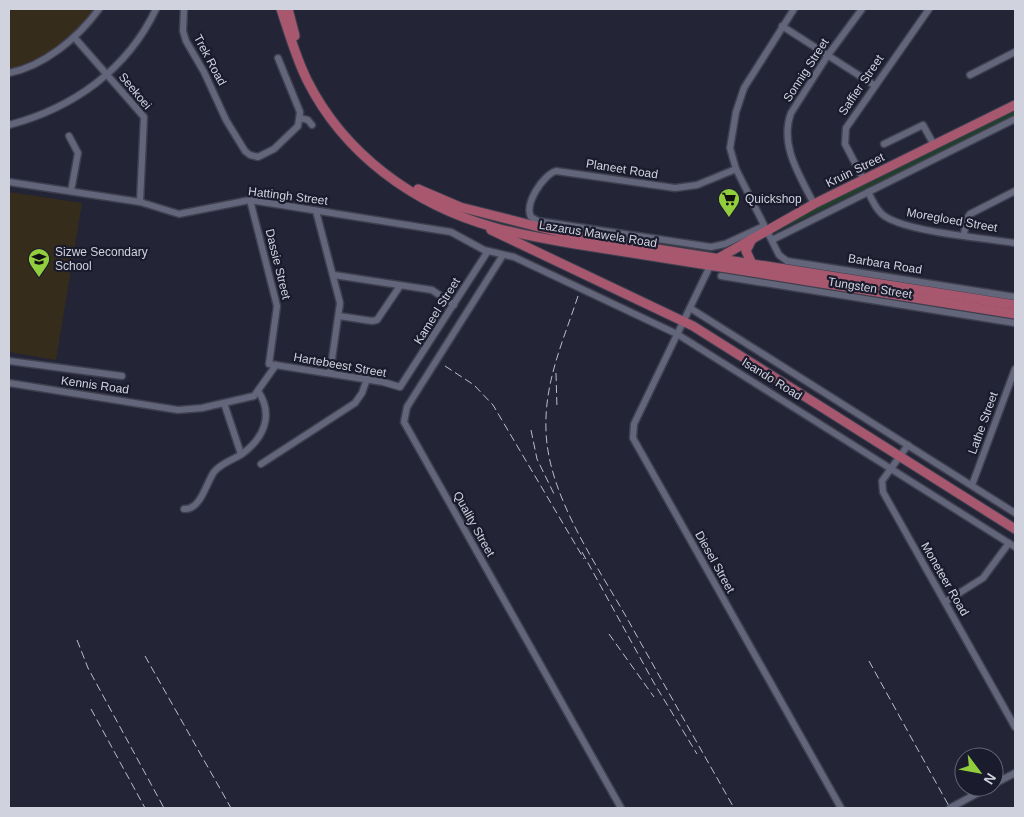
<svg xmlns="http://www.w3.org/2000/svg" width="1024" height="817" viewBox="0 0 1024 817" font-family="Helvetica,sans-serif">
  <rect width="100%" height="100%" fill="#232436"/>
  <!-- education -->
  <g fill="#352c1c">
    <path d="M9,9h88l-33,37 -29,17 -26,9z"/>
    <path d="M9,192l73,11 -26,157 -47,-8z"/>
  </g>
  <!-- green -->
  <path fill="#203f2b" d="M1015,108v8l-243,118v-2l16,-10z"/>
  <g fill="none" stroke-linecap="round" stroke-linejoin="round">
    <!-- minor casing -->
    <g stroke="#3f404f" stroke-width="9">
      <g id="minor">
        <path d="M184,9l-1,22 3,10 18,31 22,48 19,31 5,4 8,2 16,-8 24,-23 2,-14 -22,-54"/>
        <path d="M794,9l-50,79 -8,24 -6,36 6,21 43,86 8,6 228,36"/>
        <path d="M782,26l92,59"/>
        <path d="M74,37l70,80 -4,85"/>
        <path d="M9,73c35,-7 69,-35 90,-64"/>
        <path d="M970,75l45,-23"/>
        <path d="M300,118l8,2 4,5"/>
        <path d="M9,125c64,-17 118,-55 147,-116"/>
        <path d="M69,136l9,17 -7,38"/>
        <path d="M884,144l39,-19 11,20"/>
        <path d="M736,169l-39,16 -22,3 -119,-17c-13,4 -32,33 -25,46l7,4 173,26 14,-3 39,-18"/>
        <path d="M864,180l-19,-36 1,-16 83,-119"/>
        <path d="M9,182l131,20 39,12 71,-14 201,32 33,18 30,7 163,77 338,213"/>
        <path d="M868,192c5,9 9,20 18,25 24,15 98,21 129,26"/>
        <path d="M250,200l27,106 -8,58 114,18 17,5 88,-136"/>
        <path d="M814,204c-14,-28 -35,-59 -23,-91l37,-58 34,-46"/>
        <path d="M316,211l24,92 -10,70"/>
        <path d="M964,235l2,-15 4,-6 45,-23"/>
        <path d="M772,240l243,-121"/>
        <path d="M503,255l-96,152 -3,15 217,386"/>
        <path d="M711,264l-77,160 -1,14 208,370"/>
        <path d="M334,275l98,15 22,15"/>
        <path d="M721,276l294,47"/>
        <path d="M690,308l325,205"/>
        <path d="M339,316l33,5 5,-1 23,-34"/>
        <path d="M9,361l113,15"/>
        <path d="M9,383l169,27 24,-2 52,-12 22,-31"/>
        <path d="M224,403l17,51"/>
        <path d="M908,445l-26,36 1,11 132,235"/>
        <path d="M261,464l94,-61 7,-10 5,-14"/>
        <path d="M972,485l43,-116"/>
        <path d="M184,509c17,1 22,-26 30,-37 7,-9 19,-12 28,-18 22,-16 32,-39 16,-63"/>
        <path d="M945,602l38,-24 26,-35"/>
        <path d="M994,784l21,-11"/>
        <path d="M950,808l39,-21"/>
      </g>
    </g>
    <!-- major casing -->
    <g stroke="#3f404f" stroke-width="11">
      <g id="major">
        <path d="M281,9c8,24 15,49 26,71 37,74 107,125 186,147 27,8 54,12 82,17l440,70"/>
        <path d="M288,9l7,27"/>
        <path d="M418,189l42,18 114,29 441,69"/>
        <path d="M491,230l202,96 322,203"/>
        <path d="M717,259l97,-55 201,-99"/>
        <path d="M752,264l-6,-13 6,-12"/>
      </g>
    </g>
    <!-- minor -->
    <use href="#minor" stroke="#63657a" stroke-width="6"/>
    <!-- major -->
    <use href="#major" stroke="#a8586e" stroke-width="9"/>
    <!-- rail -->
    <g stroke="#bbbdca" stroke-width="1" stroke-dasharray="8 4" stroke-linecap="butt">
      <path d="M578,296c-15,46 -34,86 -32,135 2,65 51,134 82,189 35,63 71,126 106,188"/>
      <path d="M445,366l29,19 19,20 91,154"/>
      <path d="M556,373l1,35"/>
      <path d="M531,430l6,29 17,35"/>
      <path d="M582,552l72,131 43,71"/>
      <path d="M609,634l45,63"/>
      <path d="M77,640l11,28 76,140"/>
      <path d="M145,656l86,152"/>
      <path d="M869,661l81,147"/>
      <path d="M91,709l54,99"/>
    </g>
  </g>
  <!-- icons -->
  <defs>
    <g id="supermarket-pin" transform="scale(1.125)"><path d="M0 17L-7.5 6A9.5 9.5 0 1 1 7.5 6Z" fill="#92cd3e" stroke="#1a1b2c"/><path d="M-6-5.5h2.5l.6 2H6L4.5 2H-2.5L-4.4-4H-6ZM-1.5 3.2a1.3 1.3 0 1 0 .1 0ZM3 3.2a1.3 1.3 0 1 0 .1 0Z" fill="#111"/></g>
    <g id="school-pin" transform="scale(1.125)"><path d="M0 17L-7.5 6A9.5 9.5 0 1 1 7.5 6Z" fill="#92cd3e" stroke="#1a1b2c"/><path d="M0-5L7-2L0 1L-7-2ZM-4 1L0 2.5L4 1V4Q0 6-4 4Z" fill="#111"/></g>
  </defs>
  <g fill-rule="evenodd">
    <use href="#supermarket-pin" x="729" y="199"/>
    <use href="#school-pin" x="39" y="259"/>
  </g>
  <g text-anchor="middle" stroke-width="4.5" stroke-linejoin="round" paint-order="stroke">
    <!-- street labels -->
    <g font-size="12" fill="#d0d2de" stroke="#1a1b2c">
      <text transform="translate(210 60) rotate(62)" y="4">Trek Road</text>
      <text transform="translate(806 70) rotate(-57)" y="4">Sonnig Street</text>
      <text transform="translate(861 85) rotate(-56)" y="4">Saffier Street</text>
      <text transform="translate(135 91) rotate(50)" y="4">Seekoei</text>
      <text transform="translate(622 169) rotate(9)" y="4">Planeet Road</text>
      <text transform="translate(855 170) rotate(-26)" y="4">Kruin Street</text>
      <text transform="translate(288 196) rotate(7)" y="4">Hattingh Street</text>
      <text transform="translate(952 220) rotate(10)" y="4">Moregloed Street</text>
      <text transform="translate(598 234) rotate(9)" y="4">Lazarus Mawela Road</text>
      <text transform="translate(278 264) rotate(76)" y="4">Dassie Street</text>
      <text transform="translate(885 264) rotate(9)" y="4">Barbara Road</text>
      <text transform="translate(870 288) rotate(9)" y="4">Tungsten Street</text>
      <text transform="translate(437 311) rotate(-58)" y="4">Kameel Street</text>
      <text transform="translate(340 365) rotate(10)" y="4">Hartebeest Street</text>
      <text transform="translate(772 379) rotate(32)" y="4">Isando Road</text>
      <text transform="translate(95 385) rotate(8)" y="4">Kennis Road</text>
      <text transform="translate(983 423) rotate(-70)" y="4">Lathe Street</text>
      <text transform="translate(474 524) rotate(61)" y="4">Quality Street</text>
      <text transform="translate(715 562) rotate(61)" y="4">Diesel Street</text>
      <text transform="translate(945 579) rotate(60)" y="4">Moneteer Road</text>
    </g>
    <!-- poi labels -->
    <g font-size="12" fill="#d0d2de" stroke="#1a1b2c" text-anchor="start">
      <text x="745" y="203">Quickshop</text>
      <text x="55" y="256">Sizwe Secondary<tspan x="55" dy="14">School</tspan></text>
    </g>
  </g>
  <!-- border -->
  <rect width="1024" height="817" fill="none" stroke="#d0d2de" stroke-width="20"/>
  <!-- north arrow -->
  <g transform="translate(979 772) rotate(122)"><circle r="24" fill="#1a1b2c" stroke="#636473"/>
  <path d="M0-4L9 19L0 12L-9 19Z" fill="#92cd3e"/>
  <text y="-8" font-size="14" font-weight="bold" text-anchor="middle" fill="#d0d2de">N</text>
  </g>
</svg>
